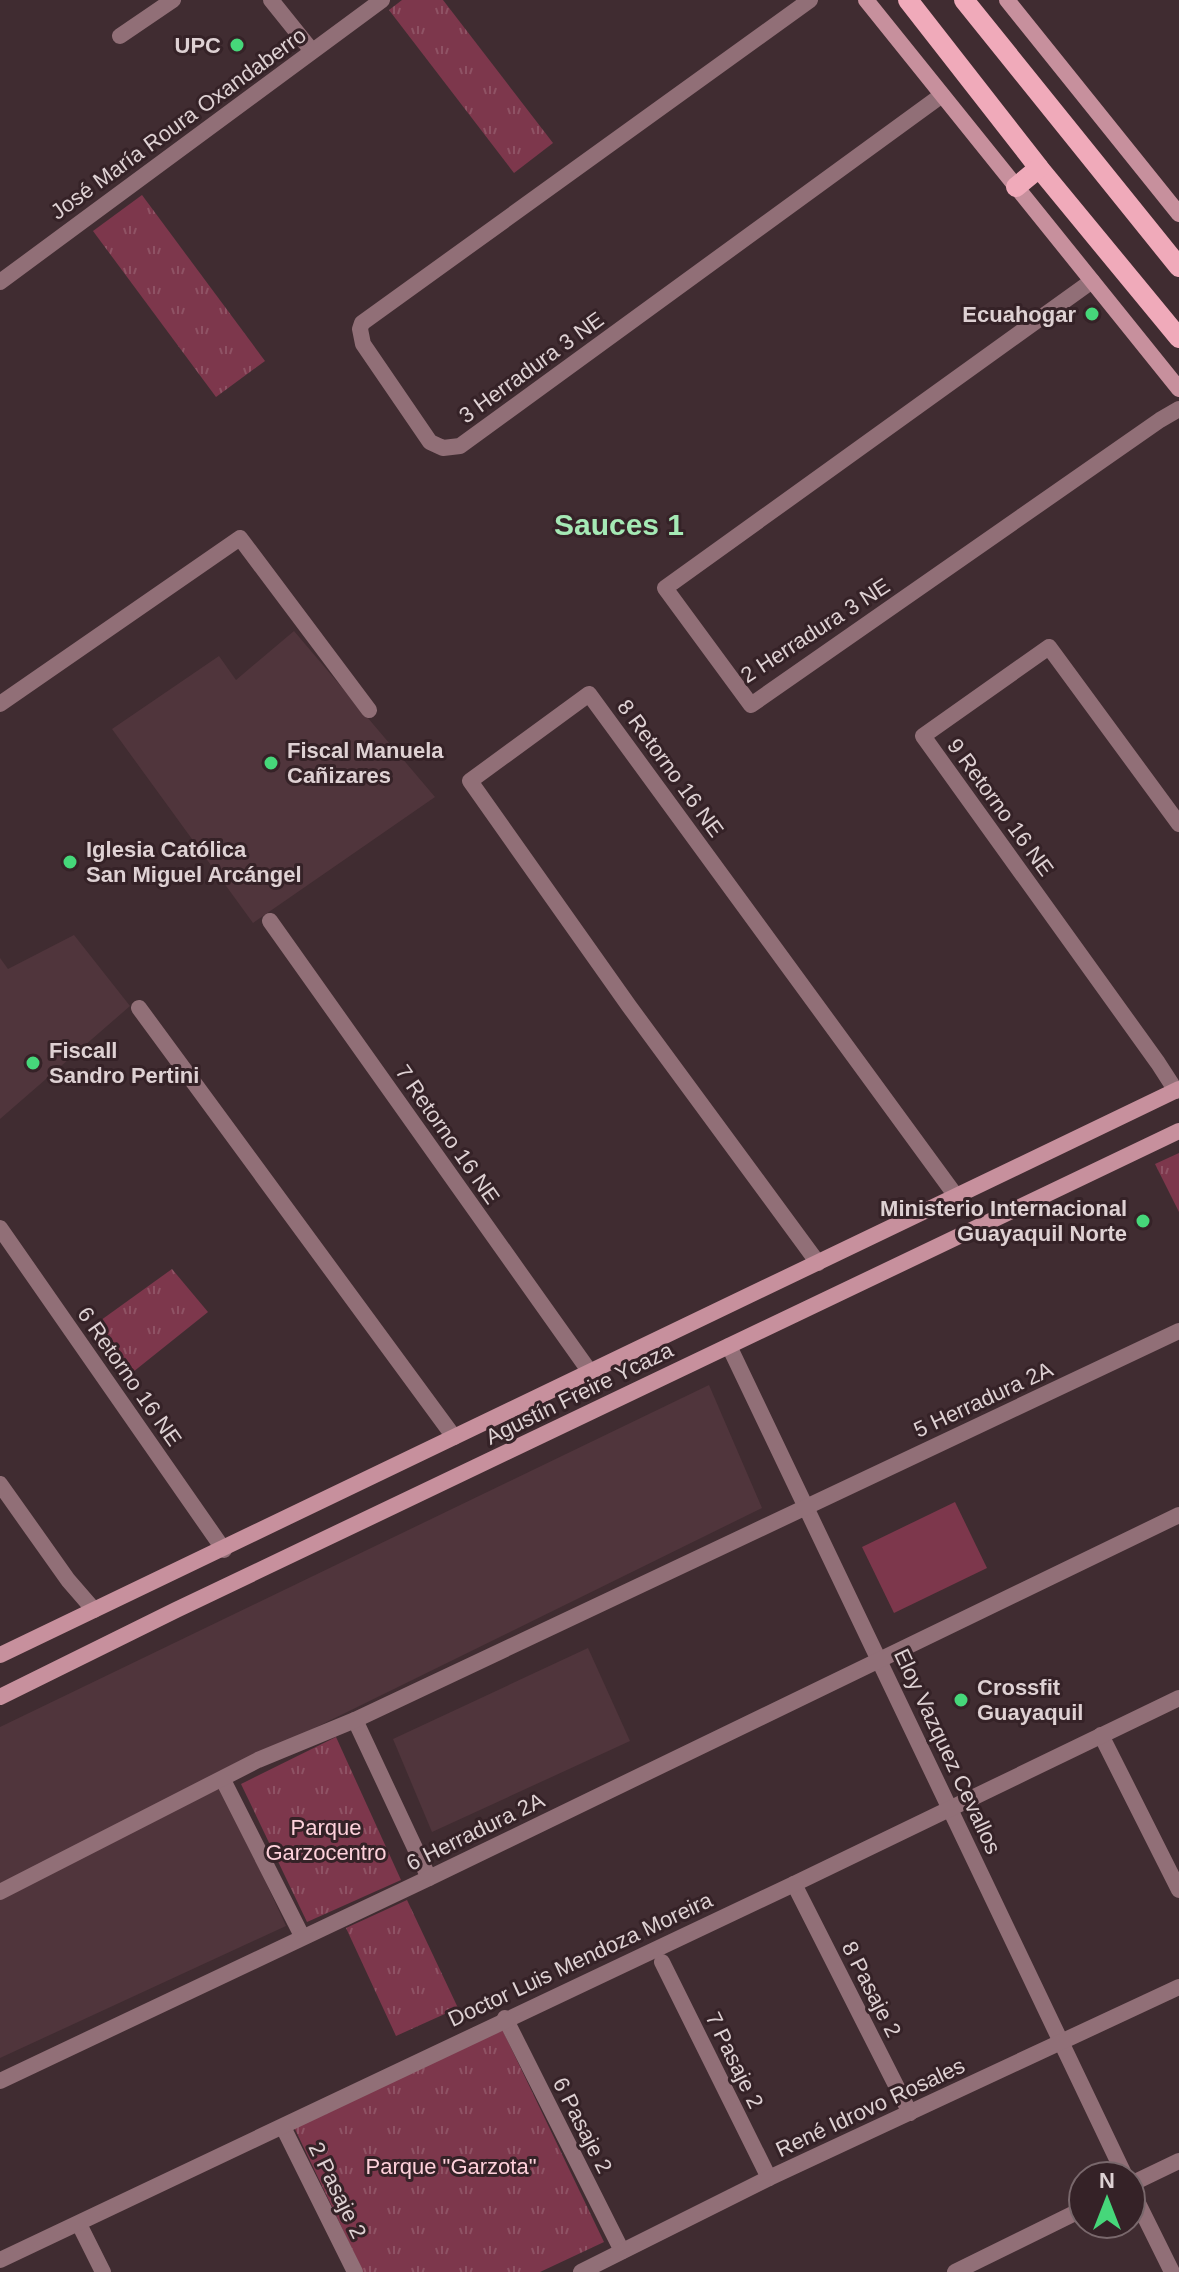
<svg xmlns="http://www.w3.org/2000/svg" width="1179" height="2272" viewBox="0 0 1179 2272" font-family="Helvetica,sans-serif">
  <defs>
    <pattern id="park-tufts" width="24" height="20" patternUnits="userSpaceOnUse" patternTransform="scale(2)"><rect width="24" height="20" fill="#7d374c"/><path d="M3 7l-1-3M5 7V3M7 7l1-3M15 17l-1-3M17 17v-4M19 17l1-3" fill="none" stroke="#8f5365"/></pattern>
  </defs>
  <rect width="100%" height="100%" fill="#402c31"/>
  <!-- built -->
  <g fill="#50353c">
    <path d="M294,631l141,166 -182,126 -141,-194 107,-73 17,24z"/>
    <path d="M74,935l56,71 -130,113v-161l8,11z"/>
    <path d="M709,1385l53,123 -545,268 69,150 -286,132v-331z"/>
    <path d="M588,1648l42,93 -198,91 -39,-93z"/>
  </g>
  <!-- green -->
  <path fill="#7d374c" d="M955,1502l32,66 -93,45 -32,-66z"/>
  <!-- park -->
  <g fill="url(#park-tufts)">
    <path d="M402,0h41l110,143 -39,30 -125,-163z"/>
    <path d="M142,195l123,166 -49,36 -123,-166z"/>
    <path d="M1179,1153v59l-24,-48z"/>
    <path d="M172,1269l36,43 -75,60 -36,-49z"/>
    <path d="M336,1737l65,143 -94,42 -66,-138z"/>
    <path d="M407,1900l51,108 -62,28 -50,-108z"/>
    <path d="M501,2027l103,215 -64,30h-177l-70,-147z"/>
  </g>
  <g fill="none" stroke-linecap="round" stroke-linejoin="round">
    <!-- minor -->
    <g stroke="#916f77" stroke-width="16">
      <path d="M271,0l41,51"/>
      <path d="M810,0l-448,323 -2,6 3,15 67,98 13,6 17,-2 482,-351"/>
      <path d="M120,36l53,-36"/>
      <path d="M1092,281l-427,307 86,117 409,-285 19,-11"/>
      <path d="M0,704l240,-166 129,172"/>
      <path d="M270,921l320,451"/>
      <path d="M139,1008l315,429"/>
      <path d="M1176,1091l-18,-28 -235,-327 126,-89 130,177"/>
      <path d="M0,1228l224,322"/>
      <path d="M818,1263l-189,-257 -159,-225 119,-87 367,502"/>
      <path d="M729,1346l396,830"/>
      <path d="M0,1484l68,96 26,30"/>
      <path d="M355,1720l74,158"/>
      <path d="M1101,1735l78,155"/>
      <path d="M223,1780l79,156"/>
      <path d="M794,1884l116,229"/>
      <path d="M0,1892l258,-132 97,-40 824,-389"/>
      <path d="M662,1962l107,216"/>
      <path d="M505,2018l117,233"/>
      <path d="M0,2081l429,-203 750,-363"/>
      <path d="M283,2127l72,145"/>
      <path d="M1131,2184l48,-23"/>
      <path d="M1131,2189l41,83"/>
      <path d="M79,2224l24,48"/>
      <path d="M0,2260l794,-376 385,-186"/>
      <path d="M581,2272l188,-94 410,-191"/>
      <path d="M955,2272l128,-63"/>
    </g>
    <!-- tertiary -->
    <path stroke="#916f77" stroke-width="16" d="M0,282l382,-282"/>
    <!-- secondary -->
    <g stroke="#c7909d" stroke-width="16">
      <path d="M866,0l313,389"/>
      <path d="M1007,0l172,214"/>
      <path d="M0,1655l1179,-566"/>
      <path d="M0,1697l176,-87 1003,-479"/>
    </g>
    <!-- primary -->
    <g stroke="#f0aaba" stroke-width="20">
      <path d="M908,0l131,168 140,170"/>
      <path d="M964,0l215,267"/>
      <path d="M1016,187l23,-19"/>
    </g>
  </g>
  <!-- markers -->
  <g fill="#46d77a" stroke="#352227" stroke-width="3">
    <circle cx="237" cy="45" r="8"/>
    <circle cx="1092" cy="314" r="8"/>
    <circle cx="271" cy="763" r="8"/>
    <circle cx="70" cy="862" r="8"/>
    <circle cx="33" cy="1063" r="8"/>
    <circle cx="1143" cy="1221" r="8"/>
    <circle cx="961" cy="1700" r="8"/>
  </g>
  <g text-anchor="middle" stroke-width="6" stroke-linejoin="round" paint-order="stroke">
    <!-- poi labels -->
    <g font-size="22" font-weight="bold" fill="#ded1d3" stroke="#352227" text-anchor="start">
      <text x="221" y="53" text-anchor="end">UPC</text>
      <text x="1076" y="322" text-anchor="end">Ecuahogar</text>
      <text x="287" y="758">Fiscal Manuela<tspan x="287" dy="25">Cañizares</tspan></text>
      <text x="86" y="857">Iglesia Católica<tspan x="86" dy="25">San Miguel Arcángel</tspan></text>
      <text x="49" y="1058">Fiscall<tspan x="49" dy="25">Sandro Pertini</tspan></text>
      <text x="1127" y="1216" text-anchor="end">Ministerio Internacional<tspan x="1127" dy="25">Guayaquil Norte</tspan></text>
      <text x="977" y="1695">Crossfit<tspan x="977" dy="25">Guayaquil</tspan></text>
    </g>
    <!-- street labels -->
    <g font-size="22" fill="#ded1d3" stroke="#352227">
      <text transform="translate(178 123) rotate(-36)" y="8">José María Roura Oxandaberro</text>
      <text transform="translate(531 367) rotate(-36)" y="8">3 Herradura 3 NE</text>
      <text transform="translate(815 630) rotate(-33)" y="8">2 Herradura 3 NE</text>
      <text transform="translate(671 768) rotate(54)" y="8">8 Retorno 16 NE</text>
      <text transform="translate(1001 807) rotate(54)" y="8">9 Retorno 16 NE</text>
      <text transform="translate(448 1134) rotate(55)" y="8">7 Retorno 16 NE</text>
      <text transform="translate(130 1376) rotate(55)" y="8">6 Retorno 16 NE</text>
      <text transform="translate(579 1393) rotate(-26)" y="8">Agustín Freire Ycaza</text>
      <text transform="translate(983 1399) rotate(-25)" y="8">5 Herradura 2A</text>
      <text transform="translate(948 1751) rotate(65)" y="8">Eloy Vazquez Cevallos</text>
      <text transform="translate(475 1831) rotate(-26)" y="8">6 Herradura 2A</text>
      <text transform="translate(580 1959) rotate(-25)" y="8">Doctor Luis Mendoza Moreira</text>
      <text transform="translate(872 1989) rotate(63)" y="8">8 Pasaje 2</text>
      <text transform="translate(735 2060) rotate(64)" y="8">7 Pasaje 2</text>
      <text transform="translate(870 2107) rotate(-25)" y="8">René Idrovo Rosales</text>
      <text transform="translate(583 2125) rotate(63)" y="8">6 Pasaje 2</text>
      <text transform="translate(338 2190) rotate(64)" y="8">2 Pasaje 2</text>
    </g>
    <!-- park labels -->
    <g font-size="22" fill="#fed1db" stroke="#352227">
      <text x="326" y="1835">Parque<tspan x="326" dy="25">Garzocentro</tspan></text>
      <text x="451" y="2174">Parque "Garzota"</text>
    </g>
    <!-- district labels -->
    <g font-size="30" font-weight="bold" fill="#a5e9b5" stroke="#352227">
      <text x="619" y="535">Sauces 1</text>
    </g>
  </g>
  <!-- north arrow -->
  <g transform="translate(1107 2200)"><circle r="38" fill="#352227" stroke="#79686c" stroke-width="2"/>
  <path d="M0-6L14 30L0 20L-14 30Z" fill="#46d77a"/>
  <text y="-12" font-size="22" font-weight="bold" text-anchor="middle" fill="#ded1d3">N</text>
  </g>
</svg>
